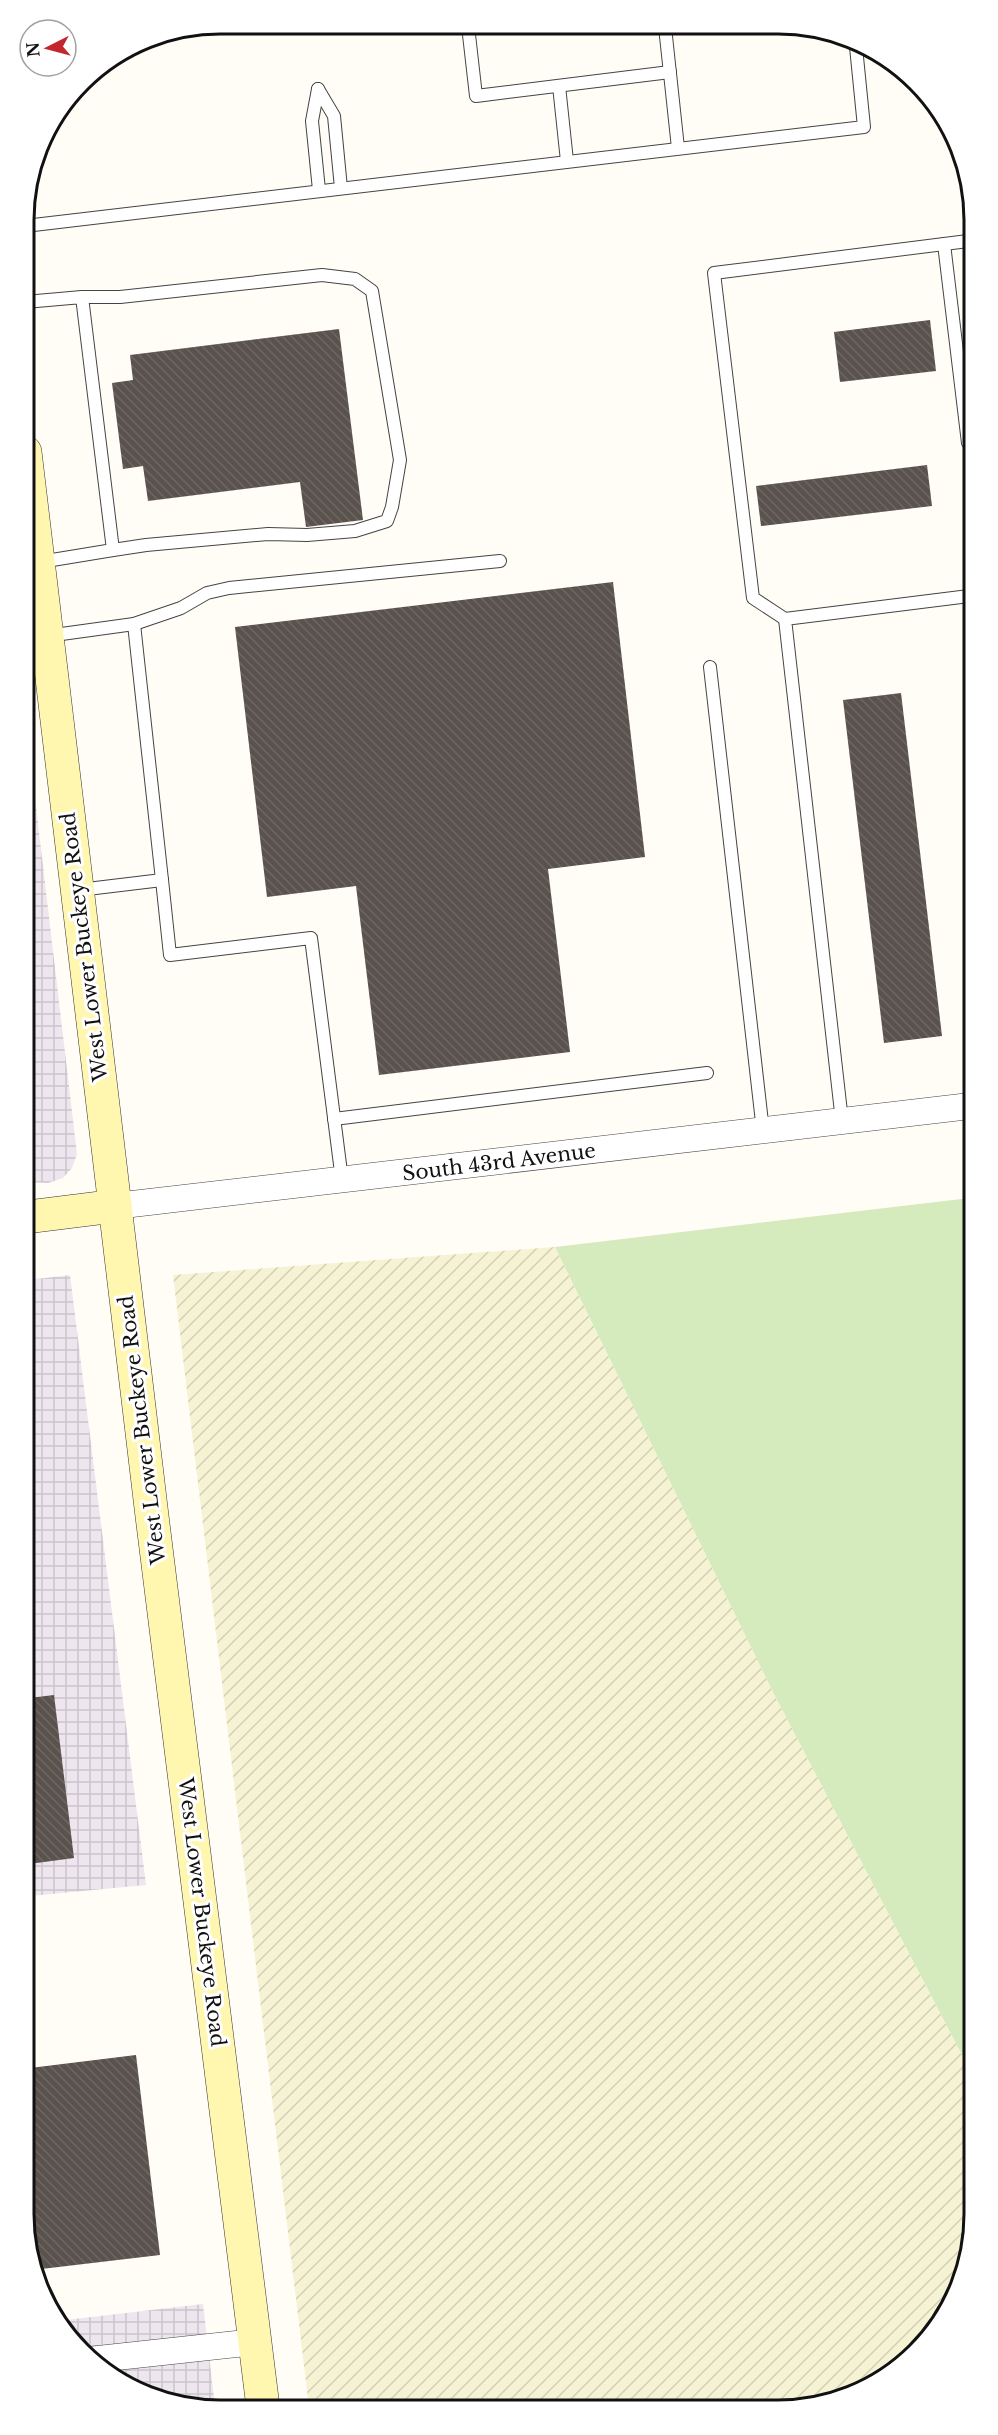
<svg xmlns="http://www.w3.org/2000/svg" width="998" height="2435" viewBox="0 0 998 2435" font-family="'Libre Baskerville',serif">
  <defs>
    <pattern id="industrial-grid" width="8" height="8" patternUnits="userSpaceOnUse" patternTransform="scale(1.5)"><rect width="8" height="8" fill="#eee6ef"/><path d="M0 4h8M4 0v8" fill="none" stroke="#cbc4cc"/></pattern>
    <pattern id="farmland-furrows" width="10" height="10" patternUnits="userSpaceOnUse" patternTransform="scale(1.5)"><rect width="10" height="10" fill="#f6f3d4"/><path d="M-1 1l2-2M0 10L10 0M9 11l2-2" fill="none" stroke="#d2cfb5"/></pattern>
    <pattern id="building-back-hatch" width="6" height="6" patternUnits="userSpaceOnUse" patternTransform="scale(1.5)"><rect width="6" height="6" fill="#5a524d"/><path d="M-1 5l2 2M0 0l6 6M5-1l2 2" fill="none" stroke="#6d6662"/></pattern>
  </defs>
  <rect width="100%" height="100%" fill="#fffdf5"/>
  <!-- industrial -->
  <g fill="url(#industrial-grid)">
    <path d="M26,722l51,432 -5,14 -9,10 -15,5 -21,-1z"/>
    <path d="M70,1275l76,610 -116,11 -2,-616z"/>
    <path d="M203,2304l12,103h-33l-91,-45 -34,-41z"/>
  </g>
  <!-- farmland -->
  <path fill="url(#farmland-furrows)" d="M555,1247l219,447 199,382 1,151 -15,63 -26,44 -47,44 -58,26 -519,3 -136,-1132z"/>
  <!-- grass -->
  <path fill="#d5ebbd" d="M970,1198l3,878 -199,-382 -219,-447z"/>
  <!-- building -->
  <g fill="url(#building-back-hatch)">
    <path d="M930,320l6,51 -96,11 -6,-50z"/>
    <path d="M339,329l24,191 -57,7 -6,-45 -152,19 -5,-35 -20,3 -11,-86 21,-3 -3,-25z"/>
    <path d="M927,465l5,41 -171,20 -5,-40z"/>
    <path d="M613,582l32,275 -97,12 22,183 -191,23 -23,-189 -89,11 -32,-270z"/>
    <path d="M901,693l41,343 -58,7 -41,-343z"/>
    <path d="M54,1695l20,163 -45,6v-166z"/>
    <path d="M136,2055l24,200 -127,15 -2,-5 -1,-197z"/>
  </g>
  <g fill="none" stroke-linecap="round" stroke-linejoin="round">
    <!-- service casing -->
    <g stroke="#444" stroke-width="14">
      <g id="service">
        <path d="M468,26l8,70 194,-24"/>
        <path d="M665,27l13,121"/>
        <path d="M559,86l8,75"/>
        <path d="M318,89l16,27 7,72"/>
        <path d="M318,89l-6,32 7,69"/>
        <path d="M25,226l839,-99 -8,-80"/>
        <path d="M944,244l24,199"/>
        <path d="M82,297h38l202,-22 33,4 17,12 28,169 -8,47 -5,14 -32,10 -48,4 -39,-1 -122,11 -33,5"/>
        <path d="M25,302l57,-5 31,253 -73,12"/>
        <path d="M785,619l-32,-21 -39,-325 254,-32"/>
        <path d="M134,624l47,-16 26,-15 22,-5 271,-27"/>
        <path d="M47,636l87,-12 28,256 -83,10"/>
        <path d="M710,667l53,464"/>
        <path d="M162,880l8,75 141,-17 31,242"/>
        <path d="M334,1119l373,-46"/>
        <path d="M842,1121l-57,-502 184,-23"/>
      </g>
    </g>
    <!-- minor casing -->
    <g stroke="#444" stroke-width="27">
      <g id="minor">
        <path d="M115,1206l855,-100"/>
        <path d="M89,2360l166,-18"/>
      </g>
    </g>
    <!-- secondary casing -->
    <g stroke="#333" stroke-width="34">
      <g id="secondary">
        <path d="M25,452l127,1064 111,891"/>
        <path d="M27,1217l88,-11"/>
      </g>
    </g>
    <!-- service -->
    <use href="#service" stroke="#fff" stroke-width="12"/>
    <!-- minor -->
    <use href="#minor" stroke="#fff" stroke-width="26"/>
    <!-- secondary -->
    <use href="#secondary" stroke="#fff6b0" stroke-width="33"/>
  </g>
  <g text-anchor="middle" stroke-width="6" stroke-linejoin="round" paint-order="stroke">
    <!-- street labels -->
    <g font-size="20" fill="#111" stroke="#fff">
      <text transform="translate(84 947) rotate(-97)" y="7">West Lower Buckeye Road</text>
      <text transform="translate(499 1162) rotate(-7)" y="7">South 43rd Avenue</text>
      <text transform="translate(142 1430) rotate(-97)" y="7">West Lower Buckeye Road</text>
      <text transform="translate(202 1912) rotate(83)" y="7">West Lower Buckeye Road</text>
    </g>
  </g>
  <!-- crop -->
  <path d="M0 0H998V2435H0ZM220 34H778A186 186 0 0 1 964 220V2214A186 186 0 0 1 778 2400H220A186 186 0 0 1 34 2214V220A186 186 0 0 1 220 34Z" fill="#fff" fill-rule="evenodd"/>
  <path fill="none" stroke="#111" stroke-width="3" d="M220 34H778A186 186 0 0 1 964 220V2214A186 186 0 0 1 778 2400H220A186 186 0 0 1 34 2214V220A186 186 0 0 1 220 34Z"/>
  <!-- north arrow -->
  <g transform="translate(48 48) rotate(264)"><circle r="28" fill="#ffffff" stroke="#a0a0a0" stroke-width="1.5"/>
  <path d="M0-4.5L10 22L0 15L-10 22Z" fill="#c4262e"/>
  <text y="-9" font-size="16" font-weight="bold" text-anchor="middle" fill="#111111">N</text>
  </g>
</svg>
